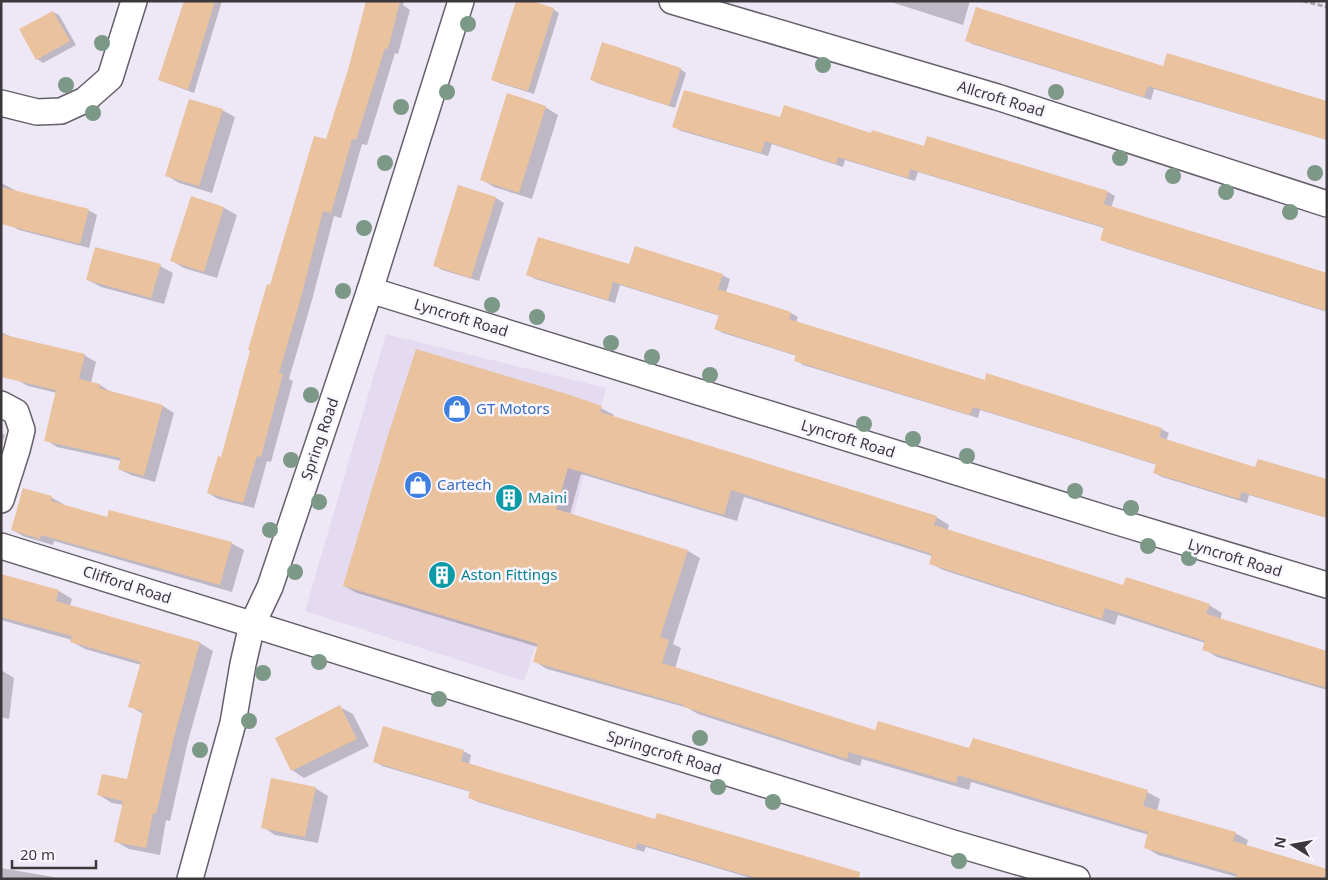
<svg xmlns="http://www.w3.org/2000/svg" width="1328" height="880" viewBox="0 0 1328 880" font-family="'Noto Sans',sans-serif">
  <rect width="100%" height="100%" fill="#eee7f6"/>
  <!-- built -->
  <path fill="#e5dbf0" d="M386,334l220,54 -32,126 -16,51 -9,40 -25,76 -219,-70z"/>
  <!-- shadow -->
  <g fill="#0003">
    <path d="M185,1h37l-28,92 -35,-13z"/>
    <path d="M367,1h37l-1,4 7,5 -12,44 -3,-1 -28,92 -5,-1 -21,74 -7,-2 -22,84 -23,79 4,2 -22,81 -4,-1 -13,47 -36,-9 -10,-6 14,-35 49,-172 56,-145 22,-70z"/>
    <path d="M888,1h82l-7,24z"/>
    <path d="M553,9l6,4 -25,81 -35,-11 -6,-4z"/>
    <path d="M53,12l6,3 17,30 -33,18 -6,-4z"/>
    <path d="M966,40l198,27 163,36v37l-173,-51 -3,11 -179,-56z"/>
    <path d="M680,69l6,4 -11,35 -78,-25 -6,-4z"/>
    <path d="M545,107l13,8 -26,84 -38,-12 -12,-7z"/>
    <path d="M222,110l13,7 -23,76 -33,-10 -13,-8z"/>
    <path d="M781,119l91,16 53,13 3,-10 180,54 7,4 -4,12 216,67v37l-219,-69 -7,-4 3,-11 -186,-56 -3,9 -70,-21 -2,7 -71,-23 -4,12 -87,-25 -7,-4z"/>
    <path d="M1,183l14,7 -1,1 74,19 9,5 -8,33 -70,-18 -9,-5 -9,-9z"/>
    <path d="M459,186l37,12 8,5 -25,78 -37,-11 -8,-5z"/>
    <path d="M192,198l32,10 13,7 -20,63 -33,-10 -12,-7z"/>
    <path d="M160,266l13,7 -9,31 -63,-17 -13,-7z"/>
    <path d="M630,266l92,9 8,4 -4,13 65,21 7,4 -2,5 189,60 176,47 8,4 -3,8 90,27 71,13v37l-78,-23 -2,8 -85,-26 -8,-4 3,-8 -85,-27 -92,-28 -2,8 -175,-53 -7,-5 1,-4 -74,-23 -7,-4 4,-13 -100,-31 -5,18 -80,-24 -7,-4z"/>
    <path d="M1,332l13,6 70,17 12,7 -5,21 9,2 11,7 52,14 11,7 -19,69 -24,-7 -12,-6 2,-8 -64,-14 -11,-7 11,-47 -29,-7 -11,-6 -16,-6z"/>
    <path d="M601,408l13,7 -1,2 323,100 13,8 -2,6 177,56 85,18 13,8 -2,7 107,33v37l-110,-33 -13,-8 1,-6 -87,-28 -3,10 -172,-55 -13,-7 2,-7 -188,-59 -7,24 -156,-47 -11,40 118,37 12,7 -27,86 8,4 -6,21 201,63 94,18 177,42 13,7 -3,12 78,22 13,7 -11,37 -79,-22 -13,-8 4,-12 -178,-53 -2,8 -107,-31 -2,7 -162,-52 -10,-6 -141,-39 -13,-8 4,-14 -181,-54 -13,-7z"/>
    <path d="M1,433l4,2 -4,12z"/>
    <path d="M24,489l28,9 13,7 -1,1 44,13 123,24 13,7 -12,42 -178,-51 -1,4 -28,-8 -13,-7z"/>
    <path d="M1,576l58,15 13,8 -2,7 130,37 13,8 -26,94 -17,76 -4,-1 -6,35 -31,-6 -14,-8 9,-36 -12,-2 -13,-8 29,-15 15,-66 -13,-8 11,-41 -56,-16 -13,-7v-2l-71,-20z"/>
    <path d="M1,670l13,8 -5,41 -8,-2z"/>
    <path d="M340,707l13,7 16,32 -65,32 -12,-8z"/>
    <path d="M463,751l8,4 -2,9 371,115h-86l-108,-32 -2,5 -166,-50 -8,-4 1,-6 -89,-26 -8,-5z"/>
    <path d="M315,788l13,8 -10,47 -43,-8 -12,-8z"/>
    <path d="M1,868l64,11h-64z"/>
  </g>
  <!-- building -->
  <g fill="#eac29e">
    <path d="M184,1h31l-27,89 -30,-10z"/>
    <path d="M366,1h34l-12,48 -3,-1 -29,92 -4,-1 -21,74 -8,-2 -21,83 -23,79 4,1 -22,83 -4,-1 -14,47 -36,-10 11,-37 3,1 29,-106 -2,-1 19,-66 3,1 44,-149 12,3 22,-69z"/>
    <path d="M516,1h16l22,7 -26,83 -37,-11z"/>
    <path d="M976,7l187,59 4,-13 160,48v39l-179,-54 -4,11 -179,-56z"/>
    <path d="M53,11l17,30 -34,19 -17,-31z"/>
    <path d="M602,42l79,26 -12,38 -79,-26z"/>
    <path d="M684,90l96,27 4,-12 87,28 1,-3 52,16 3,-10 181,55 -4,13 223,69v38l-227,-71 4,-13 -194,-58 -2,9 -70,-21 -2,7 -71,-23 -4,12 -89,-26z"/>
    <path d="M507,93l39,13 -27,87 -39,-13z"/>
    <path d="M189,99l34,10 -24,77 -34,-10z"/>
    <path d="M458,185l38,12 -25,81 -38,-12z"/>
    <path d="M1,187l88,22 -9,35 -79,-20z"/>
    <path d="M191,196l33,11 -20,65 -34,-11z"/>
    <path d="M538,237l91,27 6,-18 88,28 -5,15 73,23 -2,7 196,61 1,-7 176,55 -3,9 96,30 3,-8 69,20v39l-85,-26 -3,7 -86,-26 3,-9 -92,-29 -91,-28 -3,8 -176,-54 2,-6 -82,-26 5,-14 -106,-33 -5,18 -82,-25z"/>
    <path d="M95,247l66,17 -10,34 -65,-18z"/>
    <path d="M1,334l84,20 -6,25 21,5 -1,4 64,17 -19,71 -26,-7 3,-11 -77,-17 12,-51 -55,-13z"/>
    <path d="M416,349l151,45 35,12 -2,6 337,104 -3,9 189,60 3,-8 63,20 21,7 -4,10 121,37v37l-125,-38 3,-9 -100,-33 -3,11 -173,-55 3,-10 -201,-64 -7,25 -156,-47 -12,41 132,41 -28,87 9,3 -7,23 213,67 3,-9 91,27 4,-10 175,52 -5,16 93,26 -3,9 94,28v10h-92l2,-5 -93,-26 4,-16 -190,-57 -2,8 -107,-31 -2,7 -163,-52v-2l-151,-43 5,-18 -195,-58 45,-151z"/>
    <path d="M23,488l29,8 -1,5 56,16 2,-7 123,32 -12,43 -179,-50 -1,4 -29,-9z"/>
    <path d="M1,574l58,16 -3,11 144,41 -26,95 -18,77 -3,-1 -7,35 -32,-6 9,-41 -26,-6 5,-21 25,5 16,-68 -15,-4 13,-45 -71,-20 2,-6 -71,-19z"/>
    <path d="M340,705l17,34 -66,32 -16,-33z"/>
    <path d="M383,726l81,24 -3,11 194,58 2,-6 203,59 -1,7h-100l-122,-36 -1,6 -168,-51 2,-7 -97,-29z"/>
    <path d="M271,778l45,9 -11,50 -44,-9z"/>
  </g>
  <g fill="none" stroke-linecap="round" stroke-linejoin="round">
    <!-- minor casing -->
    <g stroke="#655f6b" stroke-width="28">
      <g id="minor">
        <path d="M672,1l325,96 330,107"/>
        <path d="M1,103l36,9 24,-1 24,-11 25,-22 24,-77"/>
        <path d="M370,290l741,230 216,65"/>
        <path d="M1,404l15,8 6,18 -5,20 -16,50"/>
        <path d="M1,546l952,297 124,36"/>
        <path d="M190,879l43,-156 10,-59 9,-39 18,-38 100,-297 91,-289"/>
      </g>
    </g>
    <!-- path -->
    <path stroke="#aca7b2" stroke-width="3" stroke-dasharray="5 2.5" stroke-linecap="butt" d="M1303,1l24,6"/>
    <!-- minor -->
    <use href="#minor" stroke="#fff" stroke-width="25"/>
  </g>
  <!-- trees -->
  <g fill="#7c9886">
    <circle cx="468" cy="24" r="8"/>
    <circle cx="102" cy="43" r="8"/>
    <circle cx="823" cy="65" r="8"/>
    <circle cx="66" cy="85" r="8"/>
    <circle cx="447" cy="92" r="8"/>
    <circle cx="1056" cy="92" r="8"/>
    <circle cx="401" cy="107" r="8"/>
    <circle cx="93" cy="113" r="8"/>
    <circle cx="1120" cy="158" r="8"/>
    <circle cx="385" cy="163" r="8"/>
    <circle cx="1315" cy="173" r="8"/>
    <circle cx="1173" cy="176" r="8"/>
    <circle cx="1226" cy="192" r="8"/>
    <circle cx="1290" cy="212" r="8"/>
    <circle cx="364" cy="228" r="8"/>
    <circle cx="343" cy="291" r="8"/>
    <circle cx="492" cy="305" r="8"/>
    <circle cx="537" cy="317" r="8"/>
    <circle cx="611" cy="343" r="8"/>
    <circle cx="652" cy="357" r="8"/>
    <circle cx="710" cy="375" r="8"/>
    <circle cx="311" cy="395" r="8"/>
    <circle cx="864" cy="424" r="8"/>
    <circle cx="913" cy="439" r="8"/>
    <circle cx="967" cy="456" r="8"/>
    <circle cx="291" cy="460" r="8"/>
    <circle cx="1075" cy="491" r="8"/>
    <circle cx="319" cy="502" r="8"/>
    <circle cx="1131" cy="508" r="8"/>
    <circle cx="270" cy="530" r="8"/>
    <circle cx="1148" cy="546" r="8"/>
    <circle cx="1189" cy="558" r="8"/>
    <circle cx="295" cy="572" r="8"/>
    <circle cx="319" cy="662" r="8"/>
    <circle cx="263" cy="673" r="8"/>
    <circle cx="439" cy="699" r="8"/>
    <circle cx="249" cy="721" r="8"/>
    <circle cx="700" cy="738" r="8"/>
    <circle cx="200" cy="750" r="8"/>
    <circle cx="718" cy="787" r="8"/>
    <circle cx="773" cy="802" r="8"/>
    <circle cx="959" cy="861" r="8"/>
  </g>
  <!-- icons -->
  <defs>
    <g id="shop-disc" transform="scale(1.4375)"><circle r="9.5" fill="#3f7fe0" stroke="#faf6ff"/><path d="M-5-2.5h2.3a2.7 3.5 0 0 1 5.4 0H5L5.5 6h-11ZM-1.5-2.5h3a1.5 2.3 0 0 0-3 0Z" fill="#fff"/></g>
    <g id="building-disc" transform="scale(1.4375)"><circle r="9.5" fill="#0f9aa8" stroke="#faf6ff"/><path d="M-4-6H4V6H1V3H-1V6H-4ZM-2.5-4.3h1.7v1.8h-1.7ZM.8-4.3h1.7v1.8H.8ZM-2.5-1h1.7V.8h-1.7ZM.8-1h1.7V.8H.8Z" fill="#fff"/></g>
  </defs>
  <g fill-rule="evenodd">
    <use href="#shop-disc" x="457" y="409"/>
    <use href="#shop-disc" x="418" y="485"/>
    <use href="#building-disc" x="509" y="498"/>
    <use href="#building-disc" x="442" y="575"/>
  </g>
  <g text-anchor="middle" stroke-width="5" stroke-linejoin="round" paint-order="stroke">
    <!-- street labels -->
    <g font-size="15" fill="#3a383d" stroke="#faf6ff">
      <text transform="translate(1001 99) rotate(17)" y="5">Allcroft Road</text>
      <text transform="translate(461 318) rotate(17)" y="5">Lyncroft Road</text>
      <text transform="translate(320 439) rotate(-71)" y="5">Spring Road</text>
      <text transform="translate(848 439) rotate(17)" y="5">Lyncroft Road</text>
      <text transform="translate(1235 558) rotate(17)" y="5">Lyncroft Road</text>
      <text transform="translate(127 585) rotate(18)" y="5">Clifford Road</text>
      <text transform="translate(664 753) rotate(17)" y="5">Springcroft Road</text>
    </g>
    <!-- shop labels -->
    <g font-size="15" fill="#366cbe" stroke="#faf6ff" text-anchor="start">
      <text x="476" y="414">GT Motors</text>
      <text x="437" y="490">Cartech</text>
    </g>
    <!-- culture labels -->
    <g font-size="15" fill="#0d838f" stroke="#faf6ff" text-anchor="start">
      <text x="528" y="503">Maini</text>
      <text x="461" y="580">Aston Fittings</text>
    </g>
  </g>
  <!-- border -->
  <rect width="1328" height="880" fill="none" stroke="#3a383d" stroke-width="5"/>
  <!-- north arrow -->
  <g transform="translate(1293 845) rotate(281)" stroke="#faf6ff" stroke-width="4" paint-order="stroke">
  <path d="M0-4L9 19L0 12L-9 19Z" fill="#3a383d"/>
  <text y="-8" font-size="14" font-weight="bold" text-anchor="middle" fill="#3a383d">N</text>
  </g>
  <!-- scale -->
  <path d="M12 860v8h84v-8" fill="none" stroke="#3a383d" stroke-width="2.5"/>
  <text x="20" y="860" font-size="15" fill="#3a383d" stroke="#faf6ff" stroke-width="4" paint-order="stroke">20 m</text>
</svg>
